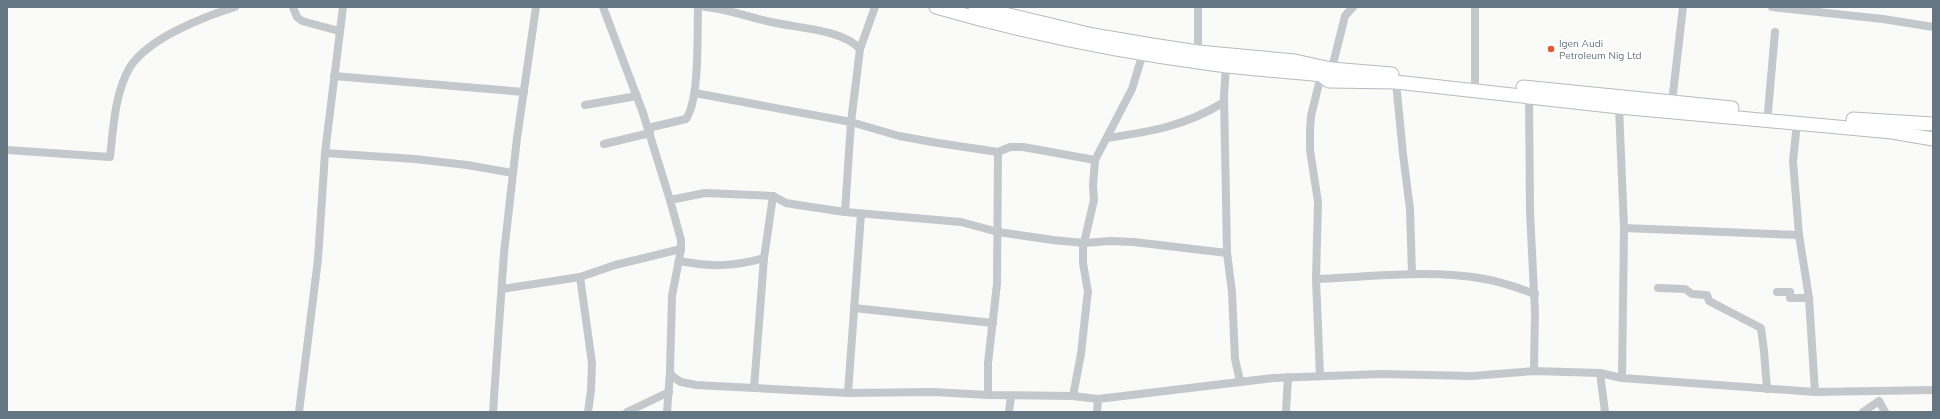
<svg xmlns="http://www.w3.org/2000/svg" width="1940" height="419" viewBox="0 0 1940 419" font-family="Mulish,sans-serif">
  <rect width="100%" height="100%" fill="#fafaf8"/>
  <g fill="none" stroke-linecap="round" stroke-linejoin="round">
    <!-- primary casing -->
    <g stroke="#b5babe" stroke-width="15">
      <g id="primary">
        <path d="M936,7c90,26 183,45 276,57 36,5 73,7 109,11l8,6 67,1 223,25 273,25 41,7"/>
        <path d="M975,7l118,28 59,10 46,7 97,9 36,8 61,5"/>
        <path d="M1523,87l209,21"/>
        <path d="M1853,119l80,5"/>
      </g>
    </g>
    <!-- minor -->
    <g stroke="#c3c8cc" stroke-width="8">
      <path d="M293,7l4,10 5,4 37,10"/>
      <path d="M603,7l40,106 27,87 11,40v9l-9,47 -2,76 3,5 8,5 15,3 152,8 85,-1 55,3 85,1 25,3 175,-21 109,-4 90,2 62,-5 66,2 22,5 193,14 118,-2"/>
      <path d="M705,7c23,2 43,10 66,15 25,6 71,7 89,27l-9,73 -6,90"/>
      <path d="M1772,7l111,12 50,8"/>
      <path d="M860,49l15,-42"/>
      <path d="M1198,52v-45"/>
      <path d="M1226,66l-2,30 3,157 5,39 3,67 5,22"/>
      <path d="M1331,72l14,-56 8,-9"/>
      <path d="M334,76l190,16"/>
      <path d="M1396,82l7,72 7,55 2,65"/>
      <path d="M1475,82v-75"/>
      <path d="M695,93l156,29 48,14 39,7 60,9 12,-5h13l72,13"/>
      <path d="M1529,96l1,116 5,100 -1,59"/>
      <path d="M1672,102l11,-95"/>
      <path d="M585,105l52,-9"/>
      <path d="M1619,107l5,121 -2,150"/>
      <path d="M1768,112l7,-80"/>
      <path d="M1797,123l-4,38 6,74 10,63 6,94"/>
      <path d="M648,128l38,-9c14,-20 11,-86 12,-112"/>
      <path d="M1107,138c42,-6 79,-12 117,-36"/>
      <path d="M604,144l46,-11"/>
      <path d="M7,150l103,7c3,-28 5,-65 20,-90 19,-29 73,-50 105,-60"/>
      <path d="M325,153l90,6 52,6 46,8"/>
      <path d="M670,200l35,-7 68,3"/>
      <path d="M1624,228l175,7"/>
      <path d="M679,261c33,6 52,6 85,-3l9,-62 13,7 12,2 47,7 116,10 37,10 55,8 31,3 26,-2 24,1 93,11"/>
      <path d="M580,277l12,86 -1,27 -3,22"/>
      <path d="M1316,279c56,-2 113,-10 169,0 17,3 34,9 50,15"/>
      <path d="M1658,288l27,1 7,5 15,1 2,6 52,27 3,23 3,38"/>
      <path d="M502,289l78,-12 35,-12 66,-16"/>
      <path d="M1777,292h13v6h19"/>
      <path d="M854,308l139,15"/>
      <path d="M1600,373l5,39"/>
      <path d="M1320,376l-4,-97 2,-77 -8,-52v-19l1,-15 10,-41"/>
      <path d="M754,388l10,-130"/>
      <path d="M848,393l13,-179"/>
      <path d="M988,395v-32l9,-79 1,-132"/>
      <path d="M1073,396l8,-42 6,-55 1,-7 -5,-29v-16l11,-47 -1,-15 2,-25 37,-71 11,-36"/>
      <path d="M299,412l19,-153 7,-106 18,-146"/>
      <path d="M493,412l11,-159 13,-115 19,-131"/>
      <path d="M627,412l42,-20"/>
      <path d="M667,412l3,-40"/>
      <path d="M1009,412l2,-16"/>
      <path d="M1097,412l1,-13"/>
      <path d="M1286,412l2,-35"/>
      <path d="M1863,412l16,-11 6,11"/>
    </g>
    <!-- primary -->
    <use href="#primary" stroke="#fff" stroke-width="13"/>
  </g>
  <!-- markers -->
  <circle fill="#e4572e" stroke="#fff" stroke-width="1.5" cx="1551" cy="49" r="4"/>
  <g text-anchor="middle" stroke-width="4" stroke-linejoin="round" paint-order="stroke">
    <!-- poi labels -->
    <g font-size="10" fill="#657683" stroke="#fff" text-anchor="start">
      <text x="1559" y="47">Igen Audi<tspan x="1559" dy="12">Petroleum Nig Ltd</tspan></text>
    </g>
  </g>
  <!-- border -->
  <rect width="1940" height="419" fill="none" stroke="#657683" stroke-width="16"/>
</svg>
